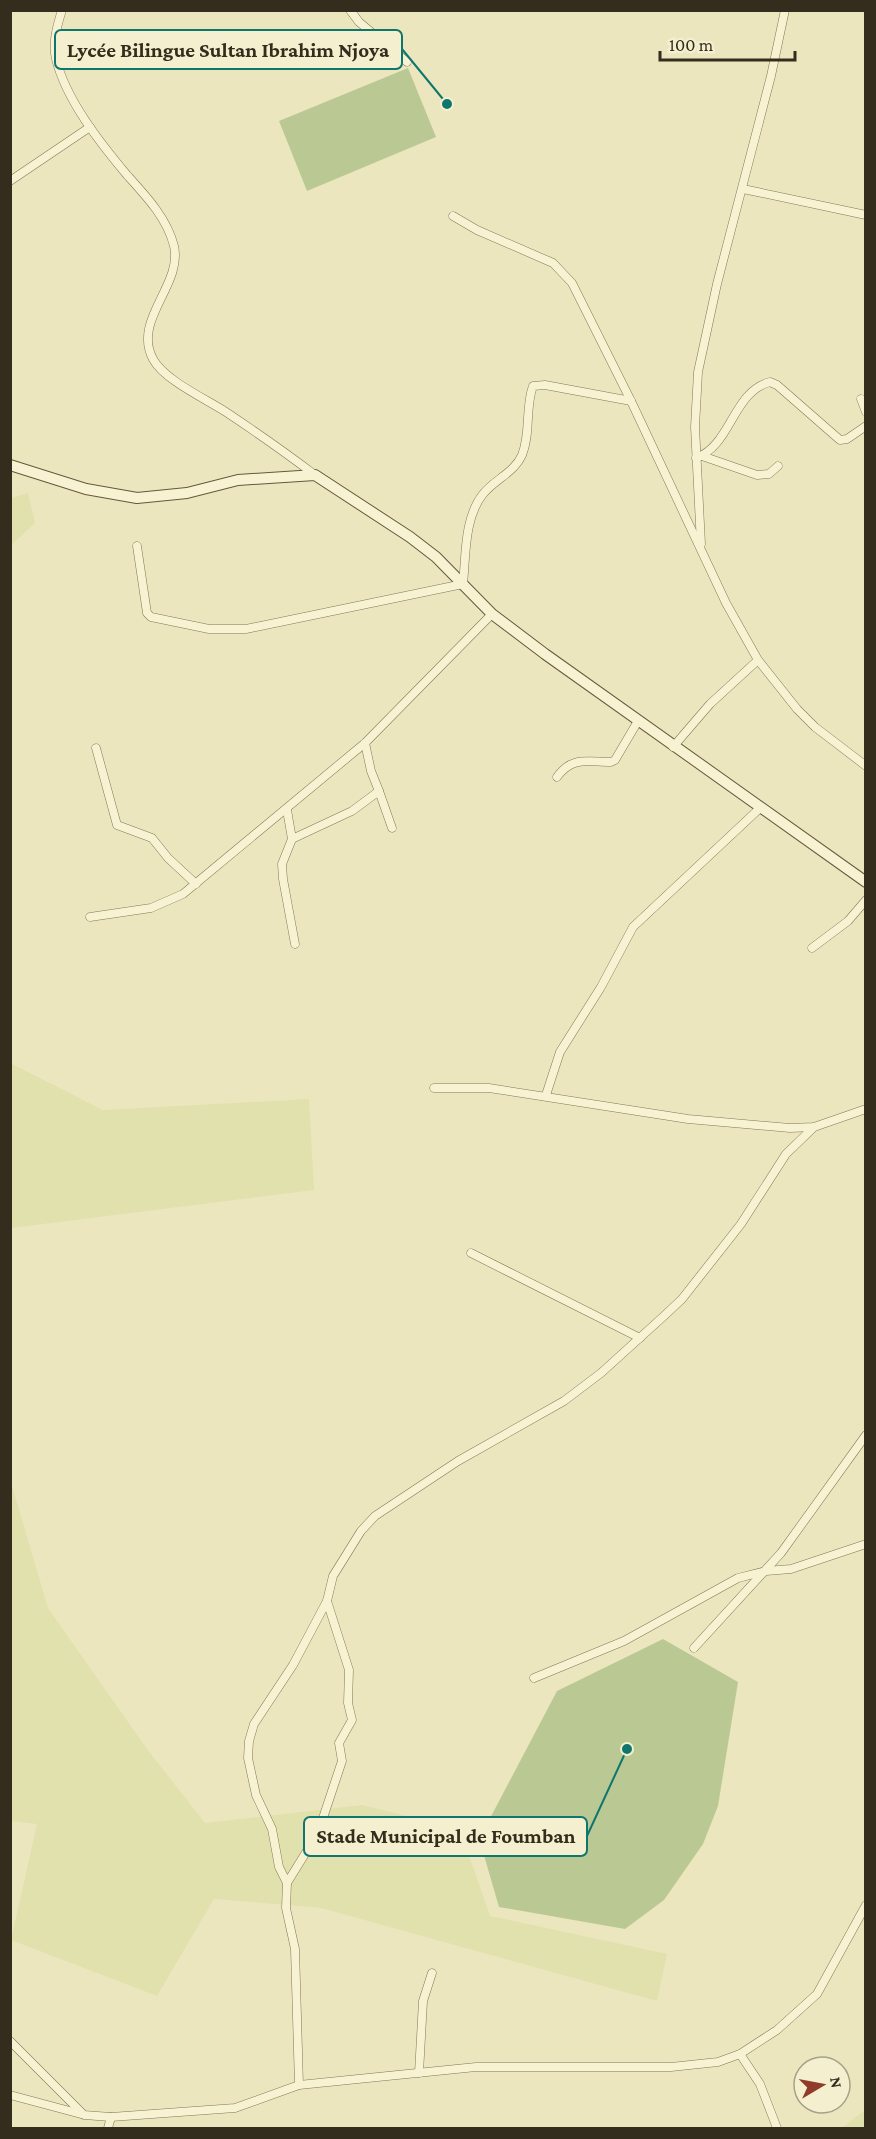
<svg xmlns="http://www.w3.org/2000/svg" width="876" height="2139" viewBox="0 0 876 2139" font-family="'Crimson Pro',serif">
  <rect width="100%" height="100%" fill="#ece6bf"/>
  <!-- farmland -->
  <g fill="#e1e1ad">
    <path d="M28,493l7,30 -24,22v-47z"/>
    <path d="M10,1063l93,47 206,-11 5,91 -303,38z"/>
    <path d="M10,1479l38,129 99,141 58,74 157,-18 98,24 30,87 177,38 -10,47 -336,-93 -107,-9 -57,97 -146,-56 26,-116 -26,-3z"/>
    <path d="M865,2110v18h-23z"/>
  </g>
  <!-- green -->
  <g fill="#bac994">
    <path d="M408,68l28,69 -129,54 -28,-70z"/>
    <path d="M663,1639l75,43 -20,124 -15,38 -39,56 -39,29 -126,-22 -18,-62 6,-21 70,-133z"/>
  </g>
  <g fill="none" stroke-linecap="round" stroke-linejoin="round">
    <!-- street casing -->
    <g stroke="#847758" stroke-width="9">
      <g id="street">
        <path d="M62,10c-5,16 -10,33 -6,49 10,41 45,85 71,116 19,21 40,43 47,71 9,39 -42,74 -21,113 11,21 53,40 73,53 30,20 60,41 89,63"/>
        <path d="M350,10l9,12 48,40"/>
        <path d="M10,181l80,-54"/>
        <path d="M743,189l123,26"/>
        <path d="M453,216l24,14 76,33 19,20 59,118 95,202 32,57 39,49 18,18 51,39"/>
        <path d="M861,399l5,13"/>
        <path d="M702,456l55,19 12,-1 9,-8"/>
        <path d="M696,458c35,-12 37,-67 74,-76l7,3 63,55 7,-1 19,-13"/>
        <path d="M701,544l-6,-117 3,-55 19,-88 54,-208 14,-66"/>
        <path d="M137,546l10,67 4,4 58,12h37l217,-45c3,-29 1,-66 20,-90 12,-15 31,-21 39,-39 9,-22 3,-48 11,-69l12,-1 86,16"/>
        <path d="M673,747l37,-43 48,-44"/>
        <path d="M96,748l21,77 35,13 16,20 28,26"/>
        <path d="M557,777c15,-21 30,-15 54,-15l4,-2 23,-39"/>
        <path d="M379,791l13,37"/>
        <path d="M287,810l5,29 -10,25 1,15 12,65"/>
        <path d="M292,839l60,-28 27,-20 -8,-20 -6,-28"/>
        <path d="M90,917l61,-9 32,-14 182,-151 127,-129"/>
        <path d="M812,948l36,-27 18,-21"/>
        <path d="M434,1088h55l199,31 102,9 24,-1 52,-18"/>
        <path d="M546,1095l14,-43 41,-65 32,-60 127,-119"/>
        <path d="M471,1253l169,85"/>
        <path d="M694,1648l87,-95 85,-118"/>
        <path d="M534,1678l90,-37 114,-63 28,-7 25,-2 75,-25"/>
        <path d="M287,1883l26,-42 11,-26 18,-54 -3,-18 13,-23 -4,-17 1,-33 -22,-69"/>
        <path d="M10,2041l74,74 27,2 124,-9 64,-23 177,-18h195l47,-5 22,-8 37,-24 40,-36 49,-89"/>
        <path d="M740,2054l20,30 17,44"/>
        <path d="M419,2073l4,-72 9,-28"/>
        <path d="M299,2085l-4,-136 -9,-41 1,-25 -8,-16 -7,-38 -16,-34 -8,-37 1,-17 5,-17 39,-59 34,-64 6,-25 28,-45 14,-15 83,-55 106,-60 37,-28 64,-58 17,-16 59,-75 45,-70 28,-27"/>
        <path d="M10,2095l71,19"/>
        <path d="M108,2128l3,-11"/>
      </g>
    </g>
    <!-- secondary casing -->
    <g stroke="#66583c" stroke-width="12">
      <path id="secondary" d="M10,465l76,24 51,9 50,-5 51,-13 77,-5 95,62 26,20 56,57 53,40 321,228"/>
    </g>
    <!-- street -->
    <use href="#street" stroke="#f7f2d2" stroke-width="8"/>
    <!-- secondary -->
    <use href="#secondary" stroke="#f7f2d2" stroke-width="10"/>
  </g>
  <!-- callouts -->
  <path fill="none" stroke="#0f766e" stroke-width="2" d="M447 104L402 49M627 1749L587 1836"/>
  <g fill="#0f766e" stroke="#f4efcf" stroke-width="2">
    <circle cx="447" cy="104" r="6"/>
    <circle cx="627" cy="1749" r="6"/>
  </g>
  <g fill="#f4efcf" stroke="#0f766e" stroke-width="2">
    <rect x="55" y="30" width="347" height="39" rx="6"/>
    <rect x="304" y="1817" width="283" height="39" rx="6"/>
  </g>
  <g font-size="21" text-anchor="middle" font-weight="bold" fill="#342c1c">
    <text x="228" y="57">Lycée Bilingue Sultan Ibrahim Njoya</text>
    <text x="446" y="1843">Stade Municipal de Foumban</text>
  </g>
  <!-- border -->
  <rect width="876" height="2139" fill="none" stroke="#342c1c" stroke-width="24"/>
  <!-- north arrow -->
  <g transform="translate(822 2085) rotate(80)"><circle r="28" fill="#f4efcf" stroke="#a7a187" stroke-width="1.5"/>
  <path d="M0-4.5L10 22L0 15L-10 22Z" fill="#913b2a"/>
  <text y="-9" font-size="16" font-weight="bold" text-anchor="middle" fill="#342c1c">N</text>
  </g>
  <!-- scale -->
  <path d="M660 51v9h135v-9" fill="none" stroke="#342c1c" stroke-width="3"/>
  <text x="669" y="51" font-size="18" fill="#342c1c" stroke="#f4efcf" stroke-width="4.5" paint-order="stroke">100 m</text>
</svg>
